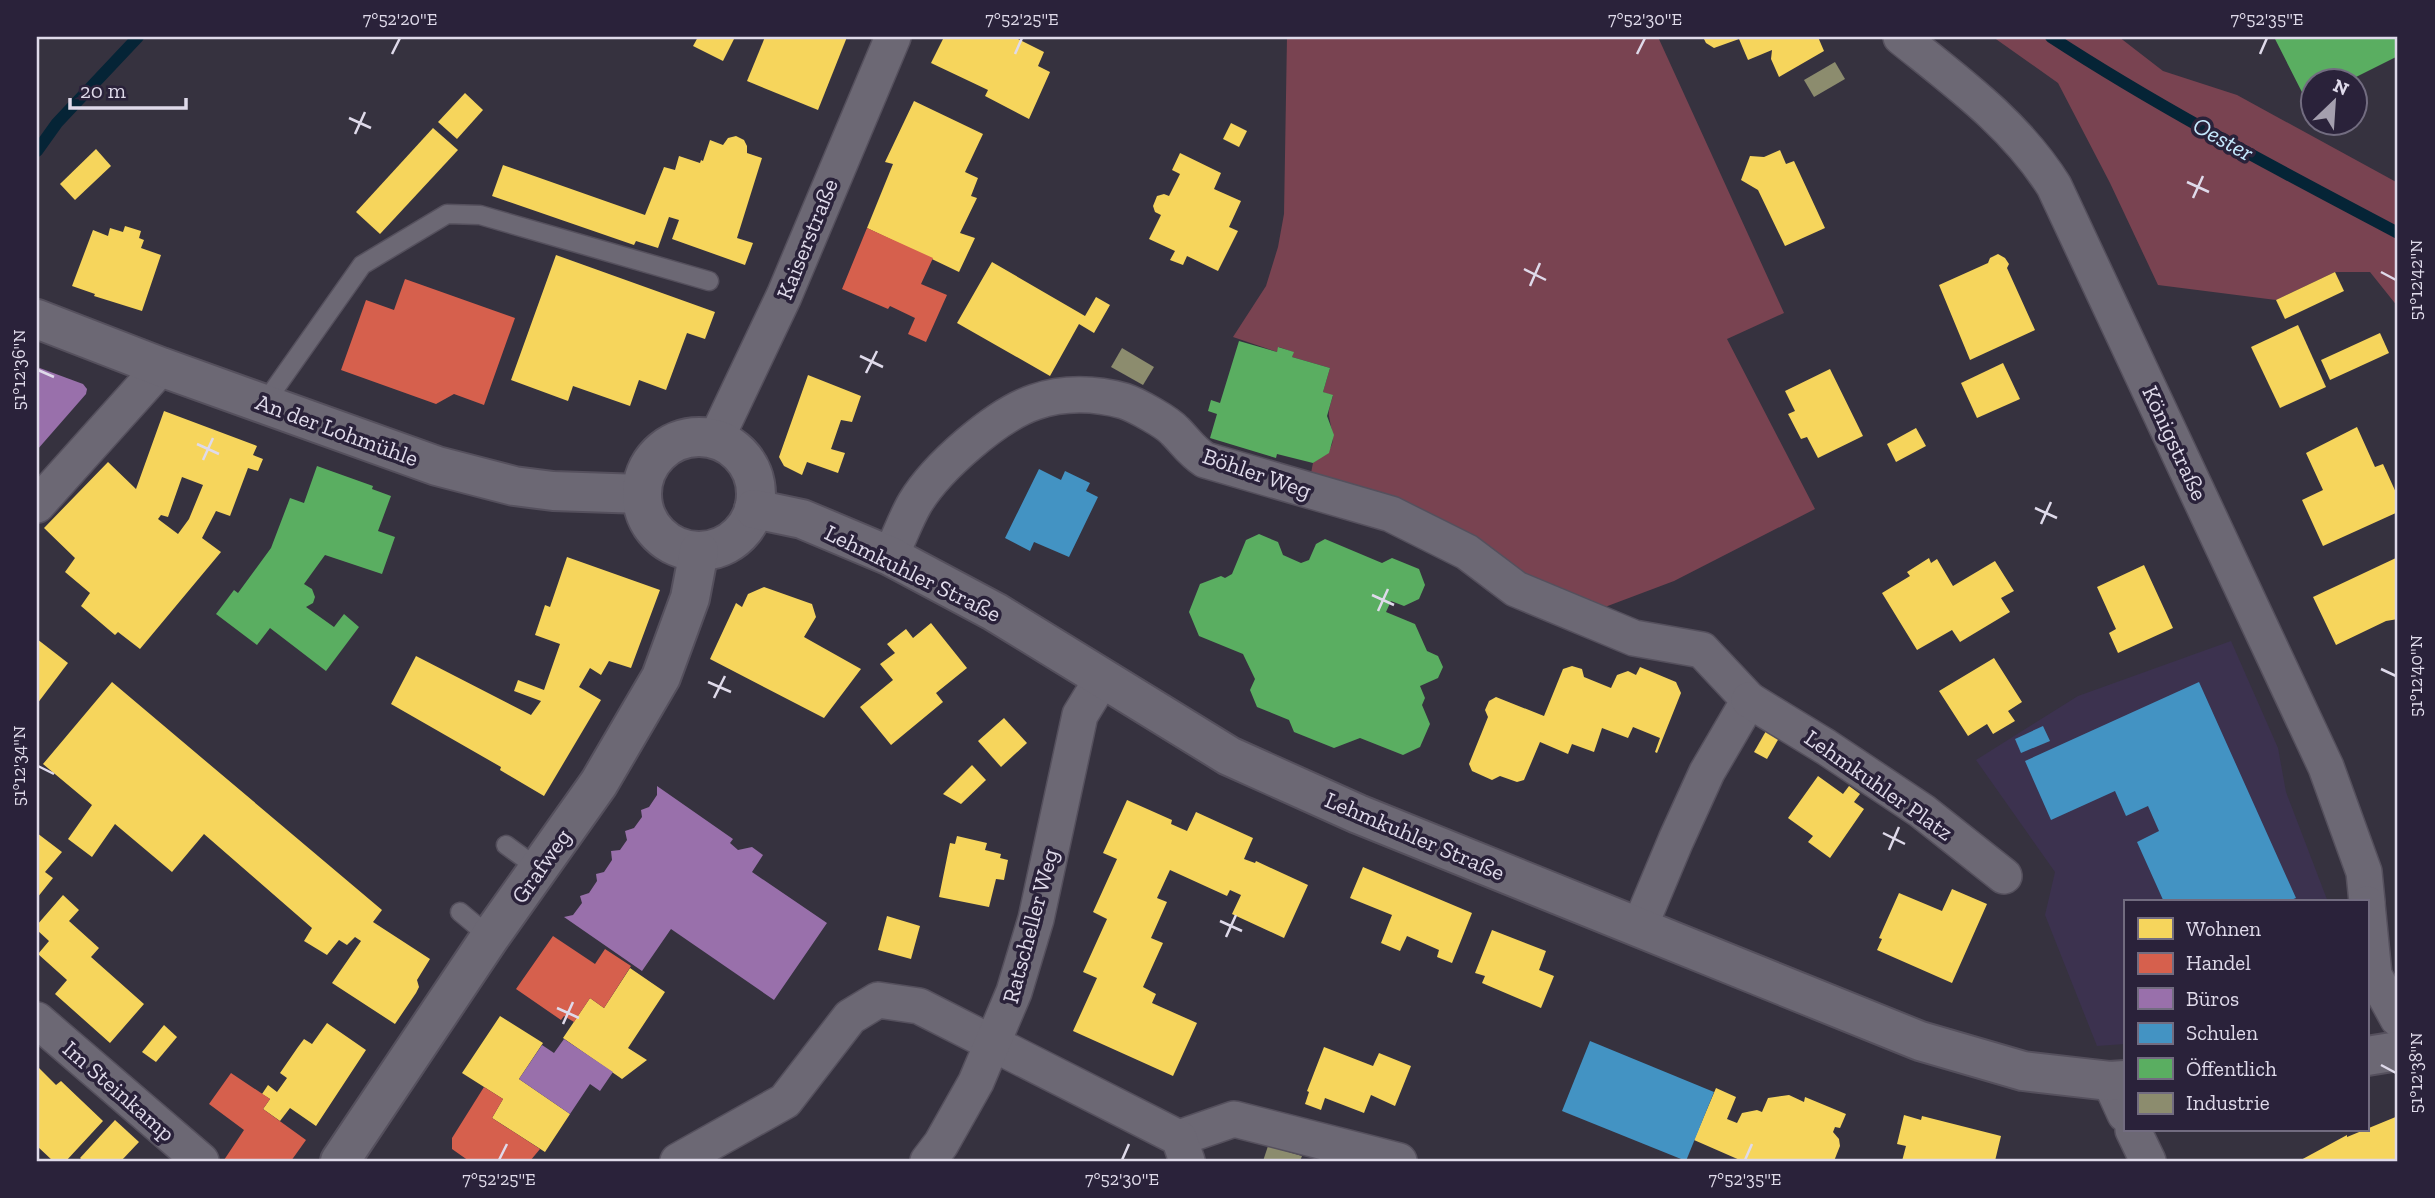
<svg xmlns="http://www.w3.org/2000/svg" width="2435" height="1198" viewBox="0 0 2435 1198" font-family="'Zilla Slab',serif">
  <rect width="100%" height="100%" fill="#36323f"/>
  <!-- built -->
  <path fill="#3c324f" d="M2231,641l47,107 8,44 42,110h-203v142l-28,2 -52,-131 10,-43 -79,-112 102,-64z"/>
  <!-- green -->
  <g fill="#794351">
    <path d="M1287,37h371l126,276 -57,26 88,170 -141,72 -77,29 -287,-132 3,-15c25,-17 21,-20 16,-47 -1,-5 2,-14 4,-20l-10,-4 7,-24 -38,-11 1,-5 -14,-5 -2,5 -44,-15 33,-51 12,-39 6,-33z"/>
    <path d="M1993,37h126l44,34 74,24 161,88v124l-28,-35h-35l-59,28 -118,-15 -48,-102 -52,-100z"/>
  </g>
  <!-- homes -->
  <g fill="#f6d55c" fill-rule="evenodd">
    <path d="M698,37h37l-12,24 -30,-15z"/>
    <path d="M765,37h82l-29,73 -71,-29z"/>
    <path d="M944,37h70l30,15 -6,14 12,6 -21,47 -44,-23 3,-6 -57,-27z"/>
    <path d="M1703,37h115l6,14 -45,26 -8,-18 1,-9 -24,10 -9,-21 -25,9 -8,-5z"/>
    <path d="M465,93l18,17 -26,29 -19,-17z"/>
    <path d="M914,101l69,33 -18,38 13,6 -7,18 6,2 -17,35 15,5 -16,34 -92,-44 26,-64 -8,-2z"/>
    <path d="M1231,123l16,8 -8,16 -16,-8z"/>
    <path d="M433,128l25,22 -78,84 -24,-22z"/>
    <path d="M736,136l8,4 3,6v7l15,5 -25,80 16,5 -8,22 -73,-26 7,-19 -10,-3 -11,31 -22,-7 -2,4 -142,-49 11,-31 142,50 19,-48 11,3 4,-14 21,7 1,-3 2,1 7,-21 13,5 5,-7z"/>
    <path d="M96,149l15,17 -36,34 -15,-16z"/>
    <path d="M1780,150l6,14 8,-3 31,67 -40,18 -27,-56 -17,-10 9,-24 14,1z"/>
    <path d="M1180,153l41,20 -7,16 27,12 -12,26 9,4 -20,40 -31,-15 -4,9 -13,-5 5,-9 -26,-12 12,-24 -6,-3 -2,-6 4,-10 7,-2 5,2 11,-22 -8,-4z"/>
    <path d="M125,226l16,5 -2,7 5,2 -3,8 20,7 -19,56 -48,-15 1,-2 -23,-8 21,-56 15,6 2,-8 13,4z"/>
    <path d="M1998,254l7,4 4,6 -2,4 28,62 -65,30 -31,-75 49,-22 2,-5z"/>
    <path d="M556,255l159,57 -10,27 -18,-6 -21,57 -27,-10 -9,26 -57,-20 -5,15 -57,-21z"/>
    <path d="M992,262l93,54 11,-19 14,8 -16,28 -15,-9 -29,52 -93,-53z"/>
    <path d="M2335,272l9,19 -59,28 -9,-19z"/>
    <path d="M2298,325l28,62 -46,21 -29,-61z"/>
    <path d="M2380,333l9,20 -59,27 -9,-20z"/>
    <path d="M2003,363l17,36 -43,19 -16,-35z"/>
    <path d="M1830,369l33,67 -45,22 -11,-21 -6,2 -13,-25 7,-3 -10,-20z"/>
    <path d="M808,375l53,21 -9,26 -11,-2 -10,29 14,4 -7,20 -31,-11 -5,13 -18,-9 -5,-9z"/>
    <path d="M164,411l93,35 -4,9 10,4 -5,12 -10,-3 -18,48 -14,-5 -14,27 19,14 -81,97 -22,-17 -3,3 -34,-29 9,-13 -25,-21 10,-14 -31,-30 64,-66 28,27zM182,477l21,8 -14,34 -11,15 -20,-15 3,-4 7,2z"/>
    <path d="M2357,427l18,40 8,-3 15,33v15l-75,34 -21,-46 21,-10 -17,-37z"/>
    <path d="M1916,428l10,18 -30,16 -9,-18z"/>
    <path d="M567,557l93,33 -29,78 -22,-7 -8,14 -11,-7 -11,19 22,13 -57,96 -44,-26 1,-3 -110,-63 25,-48 115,59 10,-14 -27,-10 4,-11 26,10 16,-46 -25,-9 10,-30 5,2z"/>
    <path d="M2398,557v62l-12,2 -50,24 -23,-48z"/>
    <path d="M1929,558l2,5 6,-4 16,27 42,-25 19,30 -13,7 9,14 -50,30 -8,-12 -35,20 -35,-57 28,-17 -3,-4z"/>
    <path d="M2144,565l29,63 -55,25 -9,-20 7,-4 -19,-42z"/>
    <path d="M764,587l48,17 4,13 -12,20 57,32 -37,49 -114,-59 26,-56 6,4 6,-13z"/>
    <path d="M931,623l36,45 -31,25 7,9 -52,43 -31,-38 33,-27 -13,-16 15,-11 -8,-9 19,-15 7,9z"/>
    <path d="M37,639l31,24 -31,41z"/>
    <path d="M1994,658l28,44 -14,9 7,10 -22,13 -6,-10 -19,12 -29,-45z"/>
    <path d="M1572,666l10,3 2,8 27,11 6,-13 11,-4 8,4 4,-8 36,15 5,11 -24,60 -2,-1 5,-14 -27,-11 -5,11 -26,-10 -8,24 -22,-8 -4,10 -28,-12 -16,38 -7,2 -17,-6 -8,4 -20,-9 -3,-7 19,-47 -3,-7 4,-9 7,-4 48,19 19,-47z"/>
    <path d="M112,682l270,228 -9,12 57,37 -13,21 2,7 -3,6 -21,31 -63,-41 29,-42 -6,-4 -8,8 -8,-5 -12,15 -23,-14 8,-13 -108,-94 -32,38 -57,-48 -23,33 -24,-18 24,-34 -49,-41z"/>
    <path d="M1004,718l23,25 -26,24 -23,-26z"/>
    <path d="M1770,724l13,7 -16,28 -13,-7z"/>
    <path d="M972,765l14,15 -25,24 -18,-10z"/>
    <path d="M1818,776l25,18 6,-8 11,8 -6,8 10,7 -34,49 -22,-16 5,-6 -25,-18z"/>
    <path d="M1127,800l45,20 -1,4 16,7 9,-19 57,26 -9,21 11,4 1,-2 52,24 -24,53 -52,-24 9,-19 -11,-5 -3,6 -57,-26 -13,28 10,4 -16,36 12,5 -20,44 13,7 -4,9 45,20 -24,53 -100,-45 24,-53 -14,-6 24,-53 -14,-7 24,-53 -14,-6z"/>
    <path d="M37,833l25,19 -17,20 8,6 -16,20z"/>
    <path d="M957,836l30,7 -2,7 16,4 -1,4 8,2 -4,20 -8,-1 -7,28 -50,-10 11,-54 5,1z"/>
    <path d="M1363,867l109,46 -20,50 -15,-6 2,-7 -32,-14 -7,15 -19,-8 11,-28 -42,-17z"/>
    <path d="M1952,889l35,15 -35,79 -75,-33 5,-11 -3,-1 20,-45 43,18z"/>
    <path d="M63,895l16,15 -10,11 30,27 -8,9 53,47 -34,39 -55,-49 12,-14 -29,-26 11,-13 -12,-11v-5z"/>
    <path d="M887,916l33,10 -9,33 -33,-9z"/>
    <path d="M1492,930l54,21 -7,19 15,6 -13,32 -59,-25 3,-7 -10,-3z"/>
    <path d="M630,968l35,24 -37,56 19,12 -25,19 -59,-41 27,-40 14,10z"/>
    <path d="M500,1016l43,27 -24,36 51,35 -25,38 -53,-34 11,-19 -41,-26z"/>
    <path d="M327,1023l39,27 -50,76 -26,-18 -10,13 -17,-12 7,-10 -8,-5 6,-9 9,7 10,-14 -7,-5 18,-26 6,-8 8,5z"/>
    <path d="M164,1025l13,12 -21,25 -14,-10z"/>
    <path d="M1324,1047l49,19 6,-13 32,13 -16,40 -24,-11 -7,18 -39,-15 -4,12 -16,-6 4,-12 -2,-1z"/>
    <path d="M37,1066l19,19 5,-4 42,40 -37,40h-13l-16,-15z"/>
    <path d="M1716,1088l20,9 -9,22 10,4 5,-10 15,-3 5,2 6,-14 21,-3 15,7 1,-5 41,17 -6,14 -5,-1 -2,5 6,7 1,7 -6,15h-92l-48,-21z"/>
    <path d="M1904,1115l17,5 1,-4 79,20 -6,25h-93l4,-15 -9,-2z"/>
    <path d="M2398,1116v45h-99l48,-26v2z"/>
    <path d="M115,1120l24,22 -18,19h-38l-3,-3z"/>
  </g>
  <!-- shops -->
  <g fill="#d6604d">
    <path d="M867,228l66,30 -12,26 26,11 -21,47 -18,-8 7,-16 -25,-12 -2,3 -46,-20z"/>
    <path d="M405,279l110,39 -31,87 -30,-11 -18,10 -95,-34 25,-70 28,10z"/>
    <path d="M553,936l42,28 10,-15 26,17 -27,42 -14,-10 -16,24 -10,-6 -3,4 -45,-31z"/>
    <path d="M231,1073l39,26 -7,10 43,31 -15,21 -67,-1 20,-30 -35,-26z"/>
    <path d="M484,1087l19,12 -11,19 48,31 -10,12h-61l-17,-12v-11z"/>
  </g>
  <!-- offices -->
  <g fill="#9970ab">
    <path d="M37,367l46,17 4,5 -1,5 -49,56z"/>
    <path d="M657,786l76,53 -3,4 8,7 14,-3 11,8 -11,17 75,51 -53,77 -103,-71 -29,42 -78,-54 9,-2 9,-12 -2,-7 9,-3 8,-12 -1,-7 8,-2 8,-12 -1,-9 9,-1 7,-10 -2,-9 9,-3 8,-11 -1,-7 8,-3 8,-12z"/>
    <path d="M564,1039l49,33 -13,19 -10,-7 -20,30 -51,-35 23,-34 12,8z"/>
  </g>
  <!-- schools -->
  <g fill="#4393c3">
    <path d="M1039,469l22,11 4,-9 25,12 -4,8 12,6 -29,60 -35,-15 -4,9 -25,-13z"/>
    <path d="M2199,682l97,216 -10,4h-122l-27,-60 22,-11 -11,-25 -22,10 -11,-25 -64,29 -26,-59z"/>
    <path d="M2043,726l7,15 -29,12 -6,-14z"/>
    <path d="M1590,1041l124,51 -28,69 -124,-50z"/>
  </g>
  <!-- public -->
  <g fill="#5aae61">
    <path d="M2274,37h124v19l-48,24h-38v19l-5,3z"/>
    <path d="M1239,341l38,11 1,-5 16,5 -2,5 38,11 -7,24 10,3 -6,21 7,19 -5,18 -16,10 -36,-9 -1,4 -66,-20 7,-24 -9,-3 3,-11 9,3z"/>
    <path d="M317,466l56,20 -1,3 19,7 -13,35 17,6 -13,37 -57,-19 -21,29 8,5 3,8 -2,6 -7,4 28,20 10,-13 15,13 -33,44 -56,-43 -13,17 -41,-31 18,-24 4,3 33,-45 19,-50 14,5z"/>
    <path d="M1259,534l19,8 5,13 18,8 8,-3 7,-16 9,-5 57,24 10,-5 27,11 6,16 -6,14 -15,7 -13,-5 -5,11 29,12 12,27 11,5 5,11 -5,11 -18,8 5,12 -3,7 8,19 -10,23 -17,8 -43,-17 -26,10 -40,-16 -5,-12 -32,-13 -7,-17 5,-11 -12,-25 -44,-18 -10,-24 11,-28 21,-8 4,2 7,-4 14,-34z"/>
  </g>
  <!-- industry -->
  <g fill="#8c8c6e">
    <path d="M1835,62l10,17 -31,18 -10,-17z"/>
    <path d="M1122,348l32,19 -11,18 -32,-18z"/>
    <path d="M1268,1146l34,10 -2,5h-37z"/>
  </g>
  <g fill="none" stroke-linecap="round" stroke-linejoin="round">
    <!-- stream -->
    <g stroke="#052436" stroke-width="12">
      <path d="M2051,37c112,73 230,134 347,196"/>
      <path d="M37,151l20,-28 81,-86"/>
    </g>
    <!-- lane casing -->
    <g stroke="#55505d" stroke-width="21">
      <g id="lane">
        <path d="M264,404l98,-139 85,-51 33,1 229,66"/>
        <path d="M506,845l33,24"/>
        <path d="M460,912l30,25"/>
      </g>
    </g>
    <!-- street casing -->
    <g stroke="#55505d" stroke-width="38">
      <g id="street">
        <path d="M1901,37c56,45 115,88 153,149l272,581 38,105 3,30"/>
        <path d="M716,439l68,-143 109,-259"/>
        <path d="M37,505l124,-138"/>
        <path d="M890,556c9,-17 15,-36 25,-53 21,-35 81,-88 120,-101 28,-10 61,-9 89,-1 12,4 43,21 51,30 11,11 16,20 30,29l186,54 76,38 49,37 118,49 68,12 47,50 -42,72 -31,68 -37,88"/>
        <path d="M1749,700l77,47 96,64 82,65"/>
        <path d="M2367,904l7,71 24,44"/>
        <path d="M37,1020l164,141"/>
        <path d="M2110,1081l15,33"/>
        <path d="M2133,1130l15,31"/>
        <path d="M1179,1138l55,-19 165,42"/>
        <path d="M678,1161l107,-60 65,-84 28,-17 41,6 260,132 8,23"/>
        <path d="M928,1161l13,-17 35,-62 38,-90 22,-73 44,-204 22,-36"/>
      </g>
    </g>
    <!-- secondary casing -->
    <g stroke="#55505d" stroke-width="42">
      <g id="secondary">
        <path d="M37,319l124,48 276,99 77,20 39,5 89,3"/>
        <circle cx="699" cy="494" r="57"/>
        <path d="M754,509l48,10 88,37 105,56 234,144 129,58 562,227 103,30 87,10 15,-1"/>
        <path d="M2367,1056l31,-5"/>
        <path d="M340,1161l150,-224 109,-154 62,-106 29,-79 9,-47"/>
      </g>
    </g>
    <!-- lane -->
    <use href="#lane" stroke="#6c6874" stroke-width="18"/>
    <!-- street -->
    <use href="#street" stroke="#6c6874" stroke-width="35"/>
    <!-- secondary -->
    <use href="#secondary" stroke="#6c6874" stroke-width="38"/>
  </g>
  <!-- ticks -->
  <path fill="none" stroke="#dfdaea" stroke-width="2.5" d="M392,54l8,-16M1015,54l7,-16M1637,54l8,-16M2260,54l7,-16M349,118l22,10M355,134l10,-22M2187,182l22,10M2193,198l10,-22M1524,269l22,11M2381,272l15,8M1530,286l10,-23M860,356l23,11M38,370l16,7M866,373l11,-22M197,444l22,10M203,460l10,-22M2035,508l22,10M2041,524l10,-22M1372,595l22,10M1378,611l10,-22M2381,669l15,7M708,682l23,10M714,698l11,-22M38,766l16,8M1883,833l22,11M1889,850l10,-23M1220,921l22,10M1226,937l10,-22M557,1008l22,10M563,1024l10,-22M2381,1065l15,8M499,1160l8,-16M1122,1160l7,-16M1745,1160l7,-16"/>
  <g text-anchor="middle" stroke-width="7" stroke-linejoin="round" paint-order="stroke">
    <!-- street labels -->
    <g font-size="23" fill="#dfdaea" stroke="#2a223a">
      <text transform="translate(807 239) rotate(-68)" y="8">Kaiserstraße</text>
      <text transform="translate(337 430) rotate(20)" y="8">An der Lohmühle</text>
      <text transform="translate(2175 443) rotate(65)" y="8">Königstraße</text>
      <text transform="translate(1257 473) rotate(19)" y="8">Böhler Weg</text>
      <text transform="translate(913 573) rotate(26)" y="8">Lehmkuhler Straße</text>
      <text transform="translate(1879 785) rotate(35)" y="8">Lehmkuhler Platz</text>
      <text transform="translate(1415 836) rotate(23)" y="8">Lehmkuhler Straße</text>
      <text transform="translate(541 866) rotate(-55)" y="8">Grafweg</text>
      <text transform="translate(1030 926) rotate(-75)" y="8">Ratscheller Weg</text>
      <text transform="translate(119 1091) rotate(41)" y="8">Im Steinkamp</text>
    </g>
    <!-- water labels -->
    <g font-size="24" font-style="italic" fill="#c5e9fe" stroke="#2a223a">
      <text transform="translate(2223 139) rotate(29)" y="8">Oester</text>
    </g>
  </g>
  <!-- border -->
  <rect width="2435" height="1198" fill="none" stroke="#2a223a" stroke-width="77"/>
  <!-- legend -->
  <rect x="2124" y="900" width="245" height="231" fill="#2a223a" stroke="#726c80" stroke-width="2"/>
  <rect x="2138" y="918" width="35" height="21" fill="#f6d55c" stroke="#726c80" stroke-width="2"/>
  <text x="2186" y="936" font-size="21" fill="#dfdaea">Wohnen</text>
  <rect x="2138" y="953" width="35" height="21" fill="#d6604d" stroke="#726c80" stroke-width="2"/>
  <text x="2186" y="970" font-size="21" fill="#dfdaea">Handel</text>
  <rect x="2138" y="988" width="35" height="21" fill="#9970ab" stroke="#726c80" stroke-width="2"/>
  <text x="2186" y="1006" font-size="21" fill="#dfdaea">Büros</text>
  <rect x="2138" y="1023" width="35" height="21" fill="#4393c3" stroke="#726c80" stroke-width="2"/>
  <text x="2186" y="1040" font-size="21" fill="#dfdaea">Schulen</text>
  <rect x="2138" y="1058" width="35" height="21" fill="#5aae61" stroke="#726c80" stroke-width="2"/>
  <text x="2186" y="1076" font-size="21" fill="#dfdaea">Öffentlich</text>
  <rect x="2138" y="1093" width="35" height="21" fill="#8c8c6e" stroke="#726c80" stroke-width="2"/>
  <text x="2186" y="1110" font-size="21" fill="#dfdaea">Industrie</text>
  <!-- north arrow -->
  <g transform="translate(2334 102) rotate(25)"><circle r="33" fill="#2a223a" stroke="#726c80" stroke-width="2"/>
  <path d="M0-5L12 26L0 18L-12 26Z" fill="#a49fae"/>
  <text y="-10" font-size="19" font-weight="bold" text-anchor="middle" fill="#dfdaea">N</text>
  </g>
  <!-- scale -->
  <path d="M70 98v10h116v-10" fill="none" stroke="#dfdaea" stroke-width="3.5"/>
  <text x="80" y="98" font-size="21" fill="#dfdaea" stroke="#2a223a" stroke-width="5" paint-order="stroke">20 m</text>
  <rect x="38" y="38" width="2358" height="1122" fill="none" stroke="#dfdaea" stroke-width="2.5"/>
  <g font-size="18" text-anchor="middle" fill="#dfdaea">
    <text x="400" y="25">7°52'20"E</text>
    <text x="1022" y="25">7°52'25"E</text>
    <text x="1645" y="25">7°52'30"E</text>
    <text x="2267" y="25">7°52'35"E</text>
    <text transform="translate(2416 280) rotate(-90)" y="6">51°12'42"N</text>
    <text transform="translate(19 370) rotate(-90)" y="6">51°12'36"N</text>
    <text transform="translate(2416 676) rotate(-90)" y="6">51°12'40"N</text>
    <text transform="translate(19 766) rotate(-90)" y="6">51°12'34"N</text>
    <text transform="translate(2416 1073) rotate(-90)" y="6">51°12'38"N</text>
    <text x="499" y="1185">7°52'25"E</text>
    <text x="1122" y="1185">7°52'30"E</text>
    <text x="1745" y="1185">7°52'35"E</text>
  </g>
</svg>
